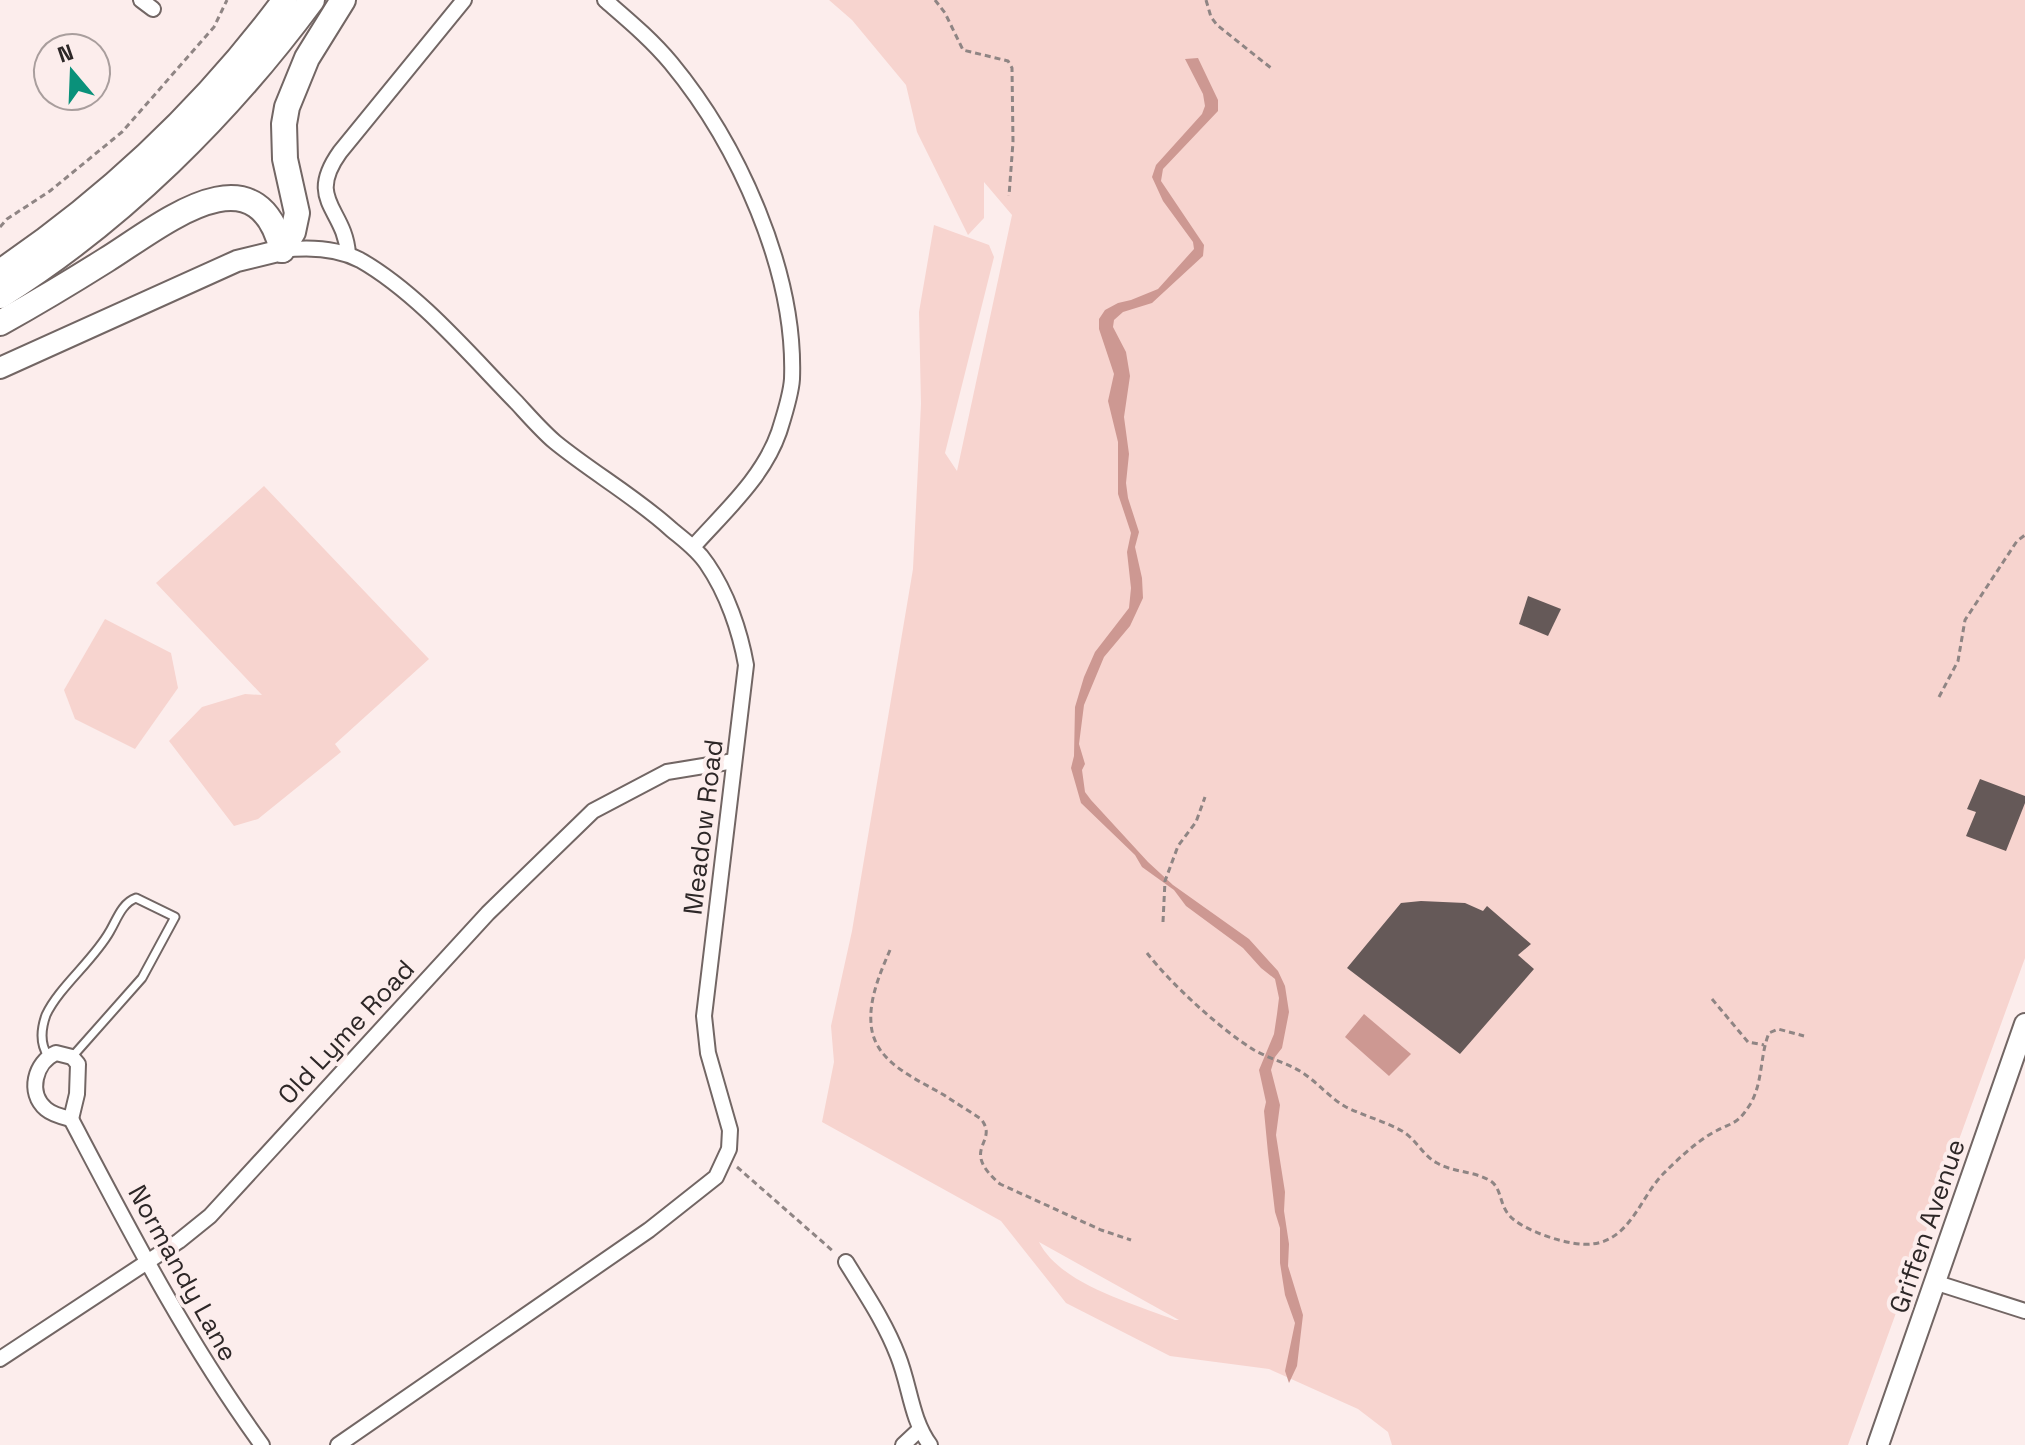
<svg xmlns="http://www.w3.org/2000/svg" width="2025" height="1445" viewBox="0 0 2025 1445" font-family="'Space Grotesk',sans-serif">
  <rect width="100%" height="100%" fill="#fcedec"/>
  <!-- green -->
  <g fill="#f7d4cf" fill-rule="evenodd">
    <path d="M829,0h1196v958l-177,487h-456l-4,-13 -30,-23 -89,-40 -99,-13 -104,-53 -65,-82 -179,-99 12,-60 -3,-36 21,-95 61,-362 8,-165 -2,-92 15,-87 55,20 5,12 -49,196 12,18 55,-256 -28,-33v36l-16,17 -51,-103 -11,-47 -54,-65zM1039,1242l140,78h-4c-43,-17 -115,-36 -136,-78z"/>
    <path d="M264,486l165,173 -94,85 6,8 -83,67 -24,7 -65,-85 33,-34 43,-13 17,1 -106,-112z"/>
    <path d="M105,619l66,34 7,35 -43,61 -60,-30 -11,-29z"/>
  </g>
  <!-- water -->
  <g fill="#cd9892">
    <path d="M1198,58l20,42v11l-55,58 -2,12 43,64 -1,11 -51,47 -29,9 -9,8 -1,7 13,25 4,24 -6,41 5,37 -3,29 2,15 11,34 -4,15 7,31 1,20 -13,28 -26,31 -20,48 -5,39 6,20 -3,6 3,22 6,8 57,62 25,23 76,54 29,32 7,15 4,26 -7,36 -7,9 -4,13 9,35 -4,30 9,57 -1,19 5,33 -1,22 15,49 -6,51 -8,17 -4,-12 10,-48 -10,-28 -5,-32v-35l-5,-16 -7,-59 -4,-42 2,-9 -7,-32 15,-36 3,-20 2,-16 -4,-19 -14,-11 -18,-20 -57,-42 -12,-16 -32,-23 -7,-12 -54,-52 -10,-35 3,-12 1,-49 9,-30 11,-25 34,-44 2,-20 -4,-36 4,-19 -13,-39v-52l-10,-41 6,-27 -15,-45v-10l6,-9 13,-7 13,-3 27,-11 36,-40 -1,-7 -30,-41 -11,-24 4,-12 46,-51 3,-8 -2,-12 -18,-35z"/>
    <path d="M1364,1014l47,40 -22,22 -44,-39z"/>
  </g>
  <!-- building -->
  <g fill="#655958">
    <path d="M1528,596l33,13 -13,27 -29,-12z"/>
    <path d="M1980,779l45,17v7l-19,48 -40,-15 10,-24 -9,-3z"/>
    <path d="M1421,901l44,2 18,8 4,-5 44,38 -13,11 16,14 -74,85 -113,-86 54,-65z"/>
  </g>
  <g fill="none" stroke-linecap="round" stroke-linejoin="round">
    <!-- lane casing -->
    <g stroke="#726664" stroke-width="11">
      <path id="lane" d="M48,1056c-8,-12 -7,-27 -2,-41 13,-28 48,-55 64,-84 7,-12 12,-28 26,-33l39,19 -33,61 -70,79"/>
    </g>
    <!-- street casing -->
    <g stroke="#726664" stroke-width="18">
      <g id="street">
        <path d="M141,0l12,9"/>
        <path d="M605,0c23,20 46,39 66,63 67,81 125,208 121,316 -1,16 -8,37 -13,53 -16,46 -55,80 -86,115"/>
        <path d="M282,250c25,-3 55,-2 78,10 58,33 110,95 157,143 12,13 25,28 38,39 38,31 81,55 117,88 12,10 26,20 35,34 20,29 33,67 39,101l-42,351 4,37 22,77 -1,19 -13,28 -67,53 -311,215"/>
        <path d="M348,254c-3,-46 -43,-53 -8,-102l124,-152"/>
        <path d="M56,1053l16,4 6,7 -1,30 -6,25c-8,-2 -18,-4 -25,-10 -19,-16 -11,-47 10,-56z"/>
        <path d="M71,1119c59,112 116,223 191,326"/>
        <path d="M846,1262c19,31 39,60 52,94 12,30 13,63 32,89"/>
        <path d="M1934,1282l91,29"/>
        <path d="M0,1359l179,-118 31,-25 278,-303 105,-102 74,-39 67,-11"/>
        <path d="M903,1445l16,-15"/>
      </g>
    </g>
    <!-- secondary casing -->
    <g stroke="#726664" stroke-width="24">
      <g id="secondary">
        <path d="M0,368l237,-107 45,-11"/>
        <path d="M1878,1445l147,-421"/>
      </g>
    </g>
    <!-- highway casing -->
    <g stroke="#726664" stroke-width="28">
      <g id="highway">
        <path d="M282,250l11,-18 4,-19 -12,-54 -1,-35 3,-17 20,-49 36,-58"/>
        <path d="M0,272c109,-74 207,-167 285,-272"/>
        <path d="M0,296c121,-76 227,-181 312,-296"/>
        <path d="M0,323c36,-20 71,-41 106,-63 52,-32 150,-116 176,-10"/>
      </g>
    </g>
    <!-- path -->
    <g stroke="#8f8584" stroke-width="3" stroke-dasharray="6 4" stroke-linecap="butt">
      <path d="M935,0l10,13 18,37 45,11 4,7 1,74 -4,54"/>
      <path d="M1206,0l5,17 6,8 54,43"/>
      <path d="M0,227l7,-8 43,-28 72,-59 92,-105 13,-27"/>
      <path d="M1939,697l19,-36 7,-41 52,-79 8,-6"/>
      <path d="M1163,922l2,-41 13,-35 18,-24 9,-25"/>
      <path d="M890,950c-9,21 -21,48 -19,73 2,39 44,55 73,72 12,8 25,16 37,24 19,24 -23,29 19,65l101,46 30,10"/>
      <path d="M1147,953c24,31 73,76 107,97 16,9 34,13 49,23 15,10 28,26 43,34 18,9 38,14 56,24 15,9 20,24 35,32 15,9 36,8 52,17 13,7 10,24 20,35 13,16 63,32 83,29 38,-4 48,-46 71,-70 15,-15 33,-32 51,-42 21,-11 23,-7 37,-29 12,-22 9,-48 18,-70l9,-4 26,7"/>
      <path d="M1712,999l36,43 16,3"/>
      <path d="M737,1167l97,85"/>
    </g>
    <!-- lane -->
    <use href="#lane" stroke="#fff" stroke-width="7"/>
    <!-- street -->
    <use href="#street" stroke="#fff" stroke-width="14"/>
    <!-- secondary -->
    <use href="#secondary" stroke="#fff" stroke-width="20"/>
    <!-- highway -->
    <use href="#highway" stroke="#fff" stroke-width="24"/>
  </g>
  <g text-anchor="middle" stroke-width="8" stroke-linejoin="round" paint-order="stroke">
    <!-- street labels -->
    <g font-size="26" fill="#2d2727" stroke="#fcedec">
      <text transform="translate(703 827) rotate(-83)" y="9">Meadow Road</text>
      <text transform="translate(346 1032) rotate(-47)" y="9">Old Lyme Road</text>
      <text transform="translate(1927 1226) rotate(-71)" y="9">Griffen Avenue</text>
      <text transform="translate(183 1273) rotate(61)" y="9">Normandy Lane</text>
    </g>
  </g>
  <!-- north arrow -->
  <g transform="translate(72 72) rotate(341)"><circle r="38" fill="#fcedec" stroke="#a99e9d" stroke-width="2"/>
  <path d="M0-6L14 30L0 20L-14 30Z" fill="#0a917a"/>
  <text y="-12" font-size="22" font-weight="bold" text-anchor="middle" fill="#2d2727">N</text>
  </g>
</svg>
